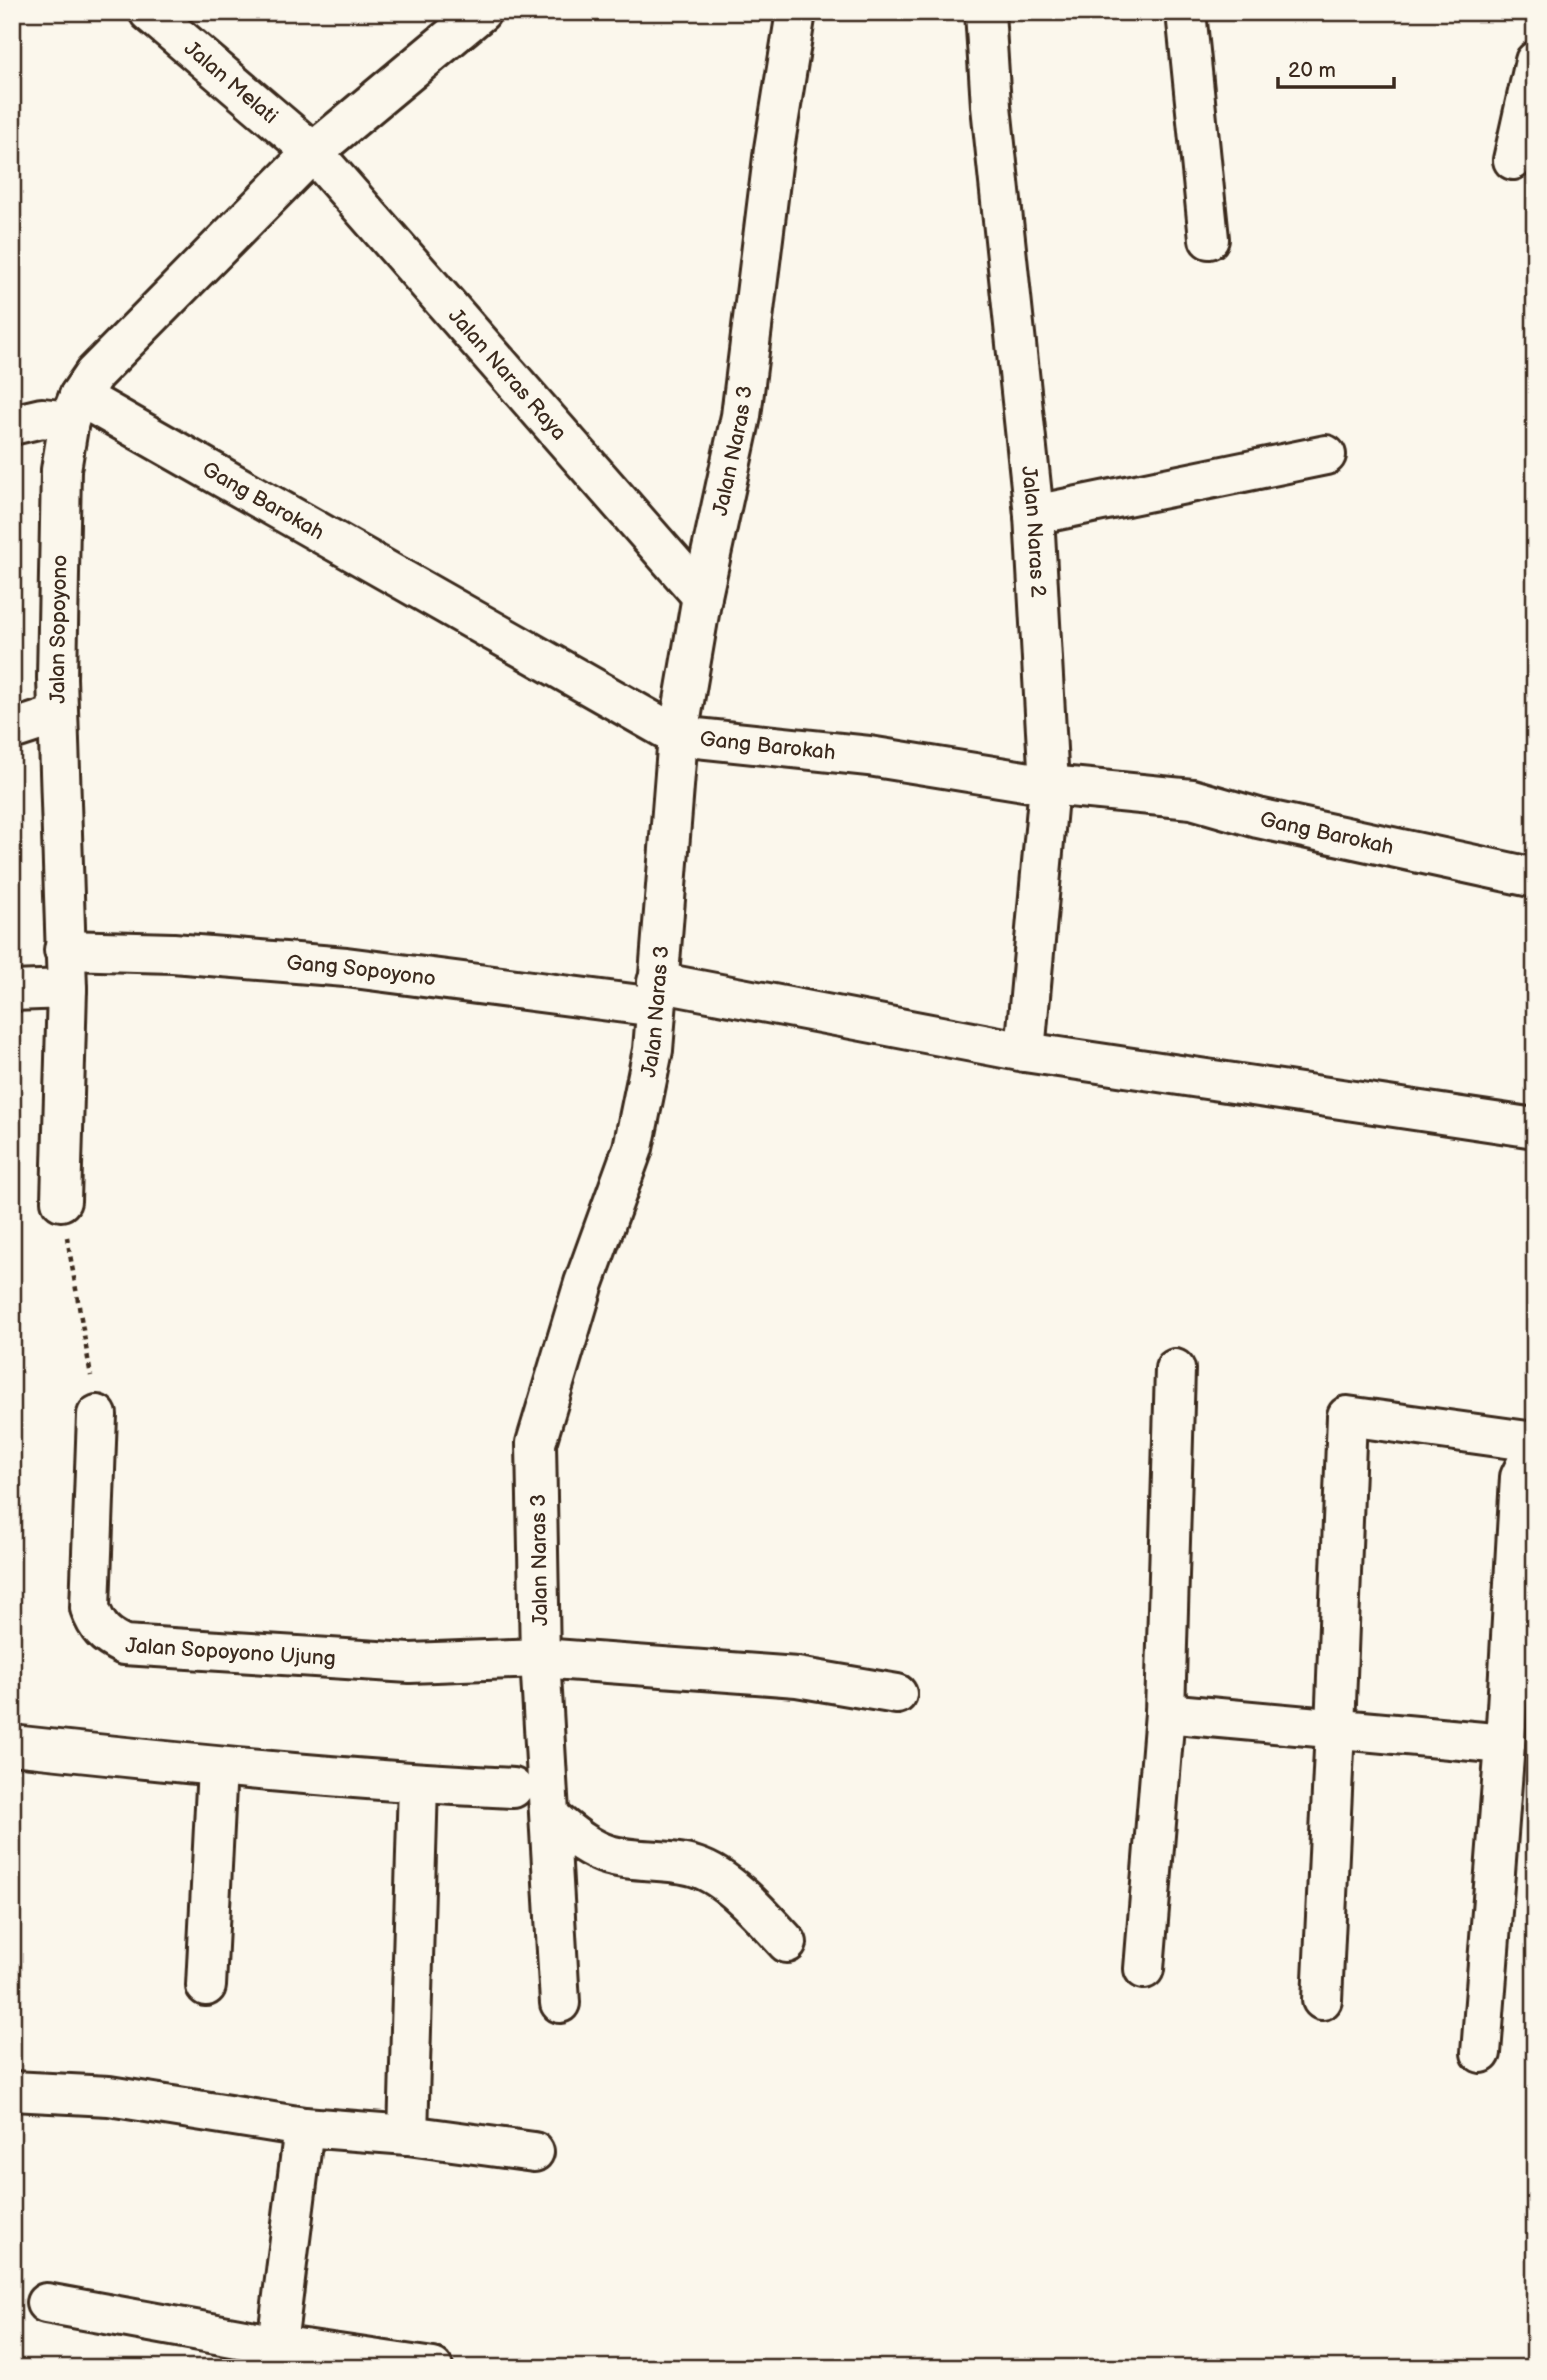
<svg xmlns="http://www.w3.org/2000/svg" width="1547" height="2380" viewBox="0 0 1547 2380" font-family="'Balsamiq Sans',sans-serif">
  <rect width="100%" height="100%" fill="#fbf7ec"/>
  <filter id="ink" filterUnits="userSpaceOnUse"><feTurbulence type="fractalNoise" baseFrequency=".0143" numOctaves="2"/><feDisplacementMap in="SourceGraphic" scale="14" xChannelSelector="R" yChannelSelector="G"/><feConvolveMatrix kernelMatrix="1 2 1 2 8 2 1 2 1" color-interpolation-filters="sRGB"/></filter>
  <g filter="url(#ink)">
    <g fill="none" stroke-linecap="round" stroke-linejoin="round">
      <!-- minor casing -->
      <g stroke="#3b2a1e" stroke-width="44">
        <g id="minor">
          <path id="s1" d="M149,12l164,140 389,444"/>
          <path id="s2" d="M985,12l6,94 43,409 15,270 -24,267"/>
          <path d="M1186,12l23,227"/>
          <path d="M1513,160l22,-99"/>
          <path id="s3" d="M79,396l599,340 191,20 180,29 143,14 66,19 277,60"/>
          <path d="M12,425l30,-7 27,3"/>
          <path d="M1034,515l292,-60"/>
          <path d="M12,730l46,-15"/>
          <path id="s4" d="M64,950l109,3 173,14 310,40"/>
          <path d="M657,982l368,70 510,76"/>
          <path d="M12,991l55,-2"/>
          <path id="s5" d="M61,1201l6,-212 -10,-311 4,-208 8,-49 10,-25 15,-22 219,-222 168,-140"/>
          <path id="s6" d="M97,1415l-7,193c7,20 15,28 34,37l286,18 130,-5 257,19 100,17"/>
          <path d="M1165,1713l340,31"/>
          <path d="M12,1745c167,18 333,35 501,43"/>
          <path d="M550,1817c18,14 37,32 59,38 28,8 60,3 87,12 34,11 67,50 91,76"/>
          <path d="M1144,1969l21,-256 10,-344"/>
          <path d="M206,1986l11,-219"/>
          <path d="M1322,2000l13,-271 12,-313 188,26"/>
          <path id="s7" d="M560,2003l-20,-345 -4,-215 48,-160 49,-135 20,-98 25,-314 24,-140 39,-180 33,-267 22,-137"/>
          <path d="M1481,2053l24,-309 15,-267 15,-31"/>
          <path d="M12,2091l97,5 195,31 104,8 126,17"/>
          <path d="M408,2135l10,-352"/>
          <path d="M46,2303l231,42 156,23"/>
          <path d="M274,2368l30,-241"/>
        </g>
      </g>
      <!-- path -->
      <path stroke="#3b2a1e" stroke-width="4.5" stroke-dasharray="5 5" stroke-linecap="butt" d="M67,1237l24,139"/>
      <!-- minor -->
      <use href="#minor" stroke="#fbf7ec" stroke-width="38"/>
    </g>
  </g>
  <g text-anchor="middle" stroke-width="5" stroke-linejoin="round" paint-order="stroke">
    <!-- street labels -->
    <g font-size="21" fill="#3b2a1e" stroke="#fbf7ec">
      <text dy="7" stroke="none"><textPath href="#s1" startOffset="108">Jalan Melati</textPath></text>
      <text dy="7" stroke="none"><textPath href="#s1" startOffset="511">Jalan Naras Raya</textPath></text>
      <text dy="7" stroke="none"><textPath href="#s7" startOffset="1577">Jalan Naras 3</textPath></text>
      <text dy="7" stroke="none"><textPath href="#s3" startOffset="212">Gang Barokah</textPath></text>
      <text dy="7" stroke="none"><textPath href="#s2" startOffset="522">Jalan Naras 2</textPath></text>
      <text dy="7" stroke="none"><textPath href="#s5" startOffset="572">Jalan Sopoyono</textPath></text>
      <text dy="7" stroke="none"><textPath href="#s3" startOffset="779">Gang Barokah</textPath></text>
      <text dy="7" stroke="none"><textPath href="#s3" startOffset="1346">Gang Barokah</textPath></text>
      <text dy="7" stroke="none"><textPath href="#s4" startOffset="298">Gang Sopoyono</textPath></text>
      <text dy="7" stroke="none"><textPath href="#s7" startOffset="1010">Jalan Naras 3</textPath></text>
      <text transform="translate(539 1560) rotate(-91)" y="7">Jalan Naras 3</text>
      <text dy="7" stroke="none"><textPath href="#s6" startOffset="352">Jalan Sopoyono Ujung</textPath></text>
    </g>
  </g>
  <!-- margin -->
  <rect width="1547" height="2380" fill="none" stroke="#fbf7ec" stroke-width="42"/>
  <rect x="21" y="21" width="1505" height="2338" fill="none" stroke="#3b2a1e" stroke-width="2.5" filter="url(#ink)"/>
  <!-- scale -->
  <path d="M1278 77v10h116v-10" fill="none" stroke="#3b2a1e" stroke-width="3.5"/>
  <text x="1288" y="77" font-size="21" fill="#3b2a1e" stroke="#fbf7ec" stroke-width="5" paint-order="stroke">20 m</text>
</svg>
